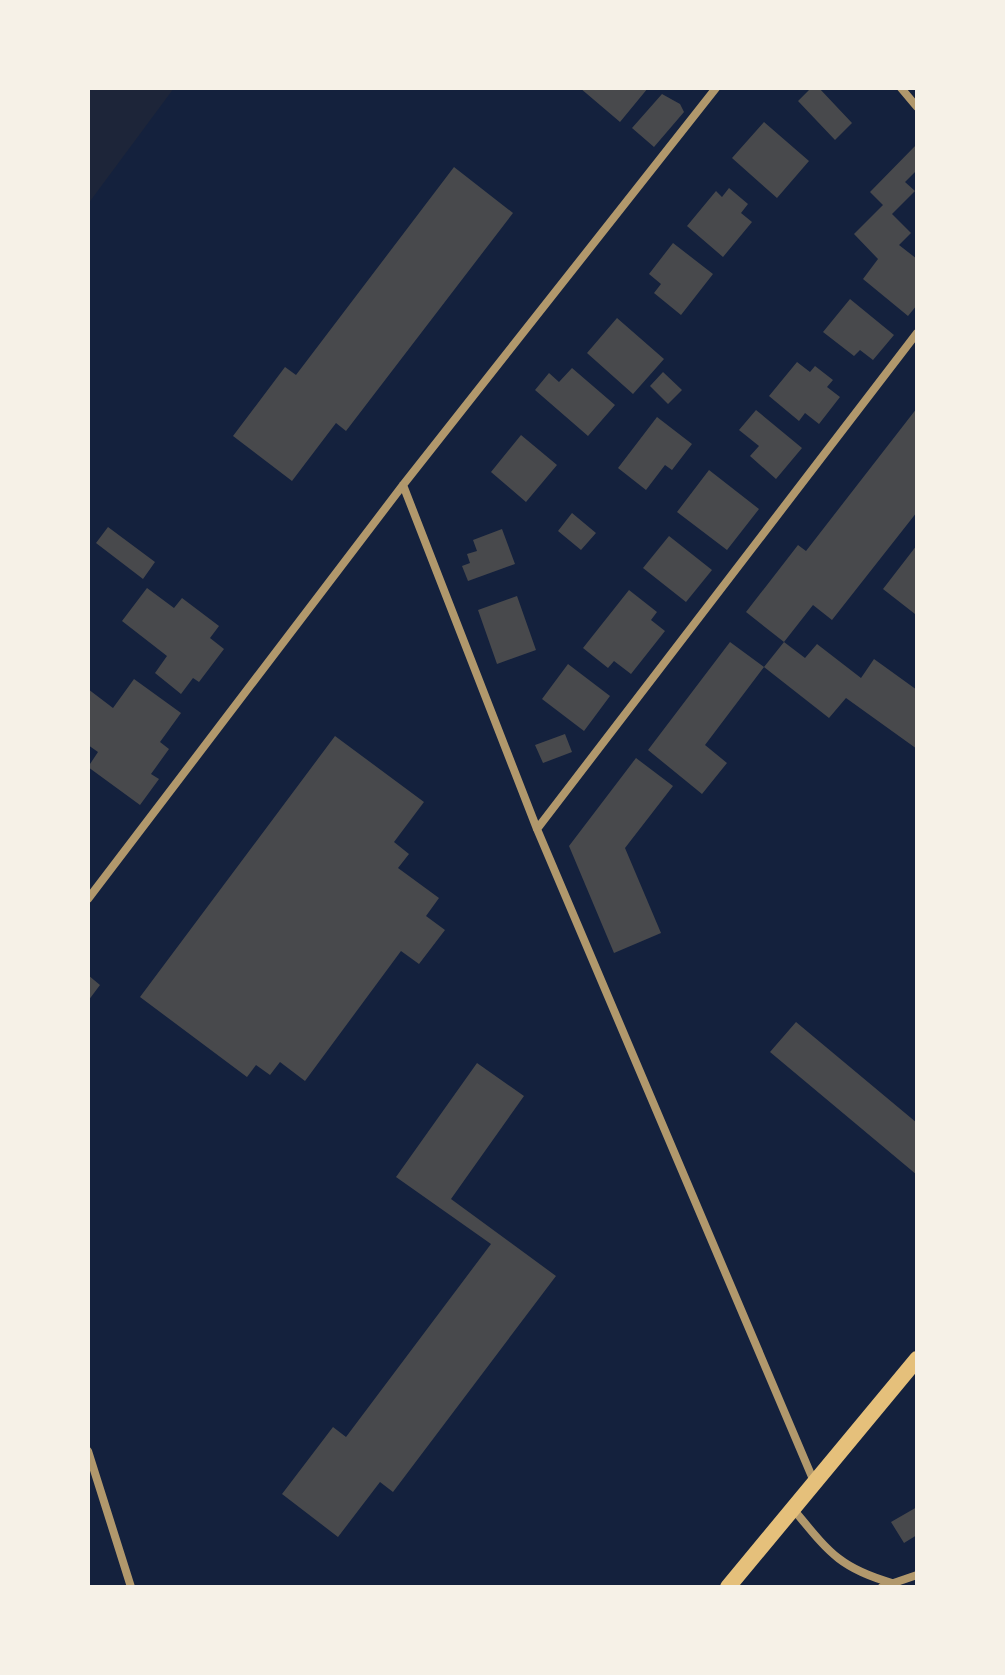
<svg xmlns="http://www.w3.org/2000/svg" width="1005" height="1675" viewBox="0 0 1005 1675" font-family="Helvetica,sans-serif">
<rect width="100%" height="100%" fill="#14213d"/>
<path fill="#1d2539" d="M88 88H174L88 204Z"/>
<path fill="#48494c" d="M580 88H648L620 122Z
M807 88H819L852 123 835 140 798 101 809 90Z
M662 94 680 104 684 112 654 147 632 128Z
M764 122 809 161 777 198 732 158Z
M917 144V170L905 182 915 191 892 214 911 233 899 245 917 259V305L908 316 863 279 878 259 854 234 883 205 870 192Z
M454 167 513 213 346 431 336 423 292 481 233 436 285 367 296 375Z
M729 188 748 204 741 213 752 222 723 257 687 226 716 191 722 197Z
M673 243 713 274 681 315 654 293 661 284 649 274Z
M850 299 894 335 873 360 860 350 854 356 823 332Z
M617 318 664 359 633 394 587 353Z
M797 362 810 372 815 366 833 380 827 387 840 397 819 424 805 413 799 421 769 396Z
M572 368 615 405 588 436 535 390 549 373 559 382Z
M663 372 682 390 668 404 650 386Z
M917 408V512L832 620 813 605 784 642 746 612 798 545 806 551Z
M756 410 802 448 776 479 750 456 759 446 739 430Z
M657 417 692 444 672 470 665 465 646 490 618 468Z
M521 435 557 465 526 502 491 472Z
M709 470 759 509 727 550 677 512Z
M572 513 596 533 581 550 558 531Z
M108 527 155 562 143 579 96 543Z
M502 529 515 564 468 581 462 566 470 563 467 554 477 551 473 540Z
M669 536 712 570 686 602 643 568Z
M917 545V611L915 614 883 589Z
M147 588 174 608 182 598 219 626 210 638 224 649 199 682 193 678 181 694 155 673 167 656 122 621Z
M629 590 657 612 651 620 665 631 631 674 614 661 608 668 583 648Z
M517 596 536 650 497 664 478 610Z
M730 642 764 667 705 745 727 763 702 794 648 750Z
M784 642 805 658 817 644 861 678 874 659 917 690V749L846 698 829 718 764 667Z
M568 664 610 696 584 731 542 699Z
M134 679 181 713 160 742 169 749 151 774 159 779 140 805 88 767 98 752 88 745V689L113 708Z
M565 734 572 752 543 763 535 745Z
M335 736 424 802 394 842 409 854 398 868 439 898 426 916 445 930 419 964 401 951 305 1081 280 1062 270 1075 256 1065 247 1077 140 997Z
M636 758 673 786 625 848 661 933 614 953 569 846Z
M88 975 100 985 88 1001Z
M796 1022 917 1123V1175L770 1052Z
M477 1063 524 1096 451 1199 556 1276 393 1492 380 1482 338 1537 282 1494 333 1427 346 1437 491 1244 396 1177Z
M917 1507V1535L904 1543 891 1522Z"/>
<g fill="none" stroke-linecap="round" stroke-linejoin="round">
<path stroke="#b1986c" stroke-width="8" d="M901 88 917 107
M403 485 537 829 815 1484
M537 829 917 333
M88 899 403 485 716 88
M88 1451 131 1587
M794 1510C828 1551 839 1568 892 1583
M882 1587 917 1575"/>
<path stroke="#e5c07b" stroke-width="16" d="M728 1587 917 1359"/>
</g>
<rect width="1005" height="1675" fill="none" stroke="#f6f1e7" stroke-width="180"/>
</svg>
